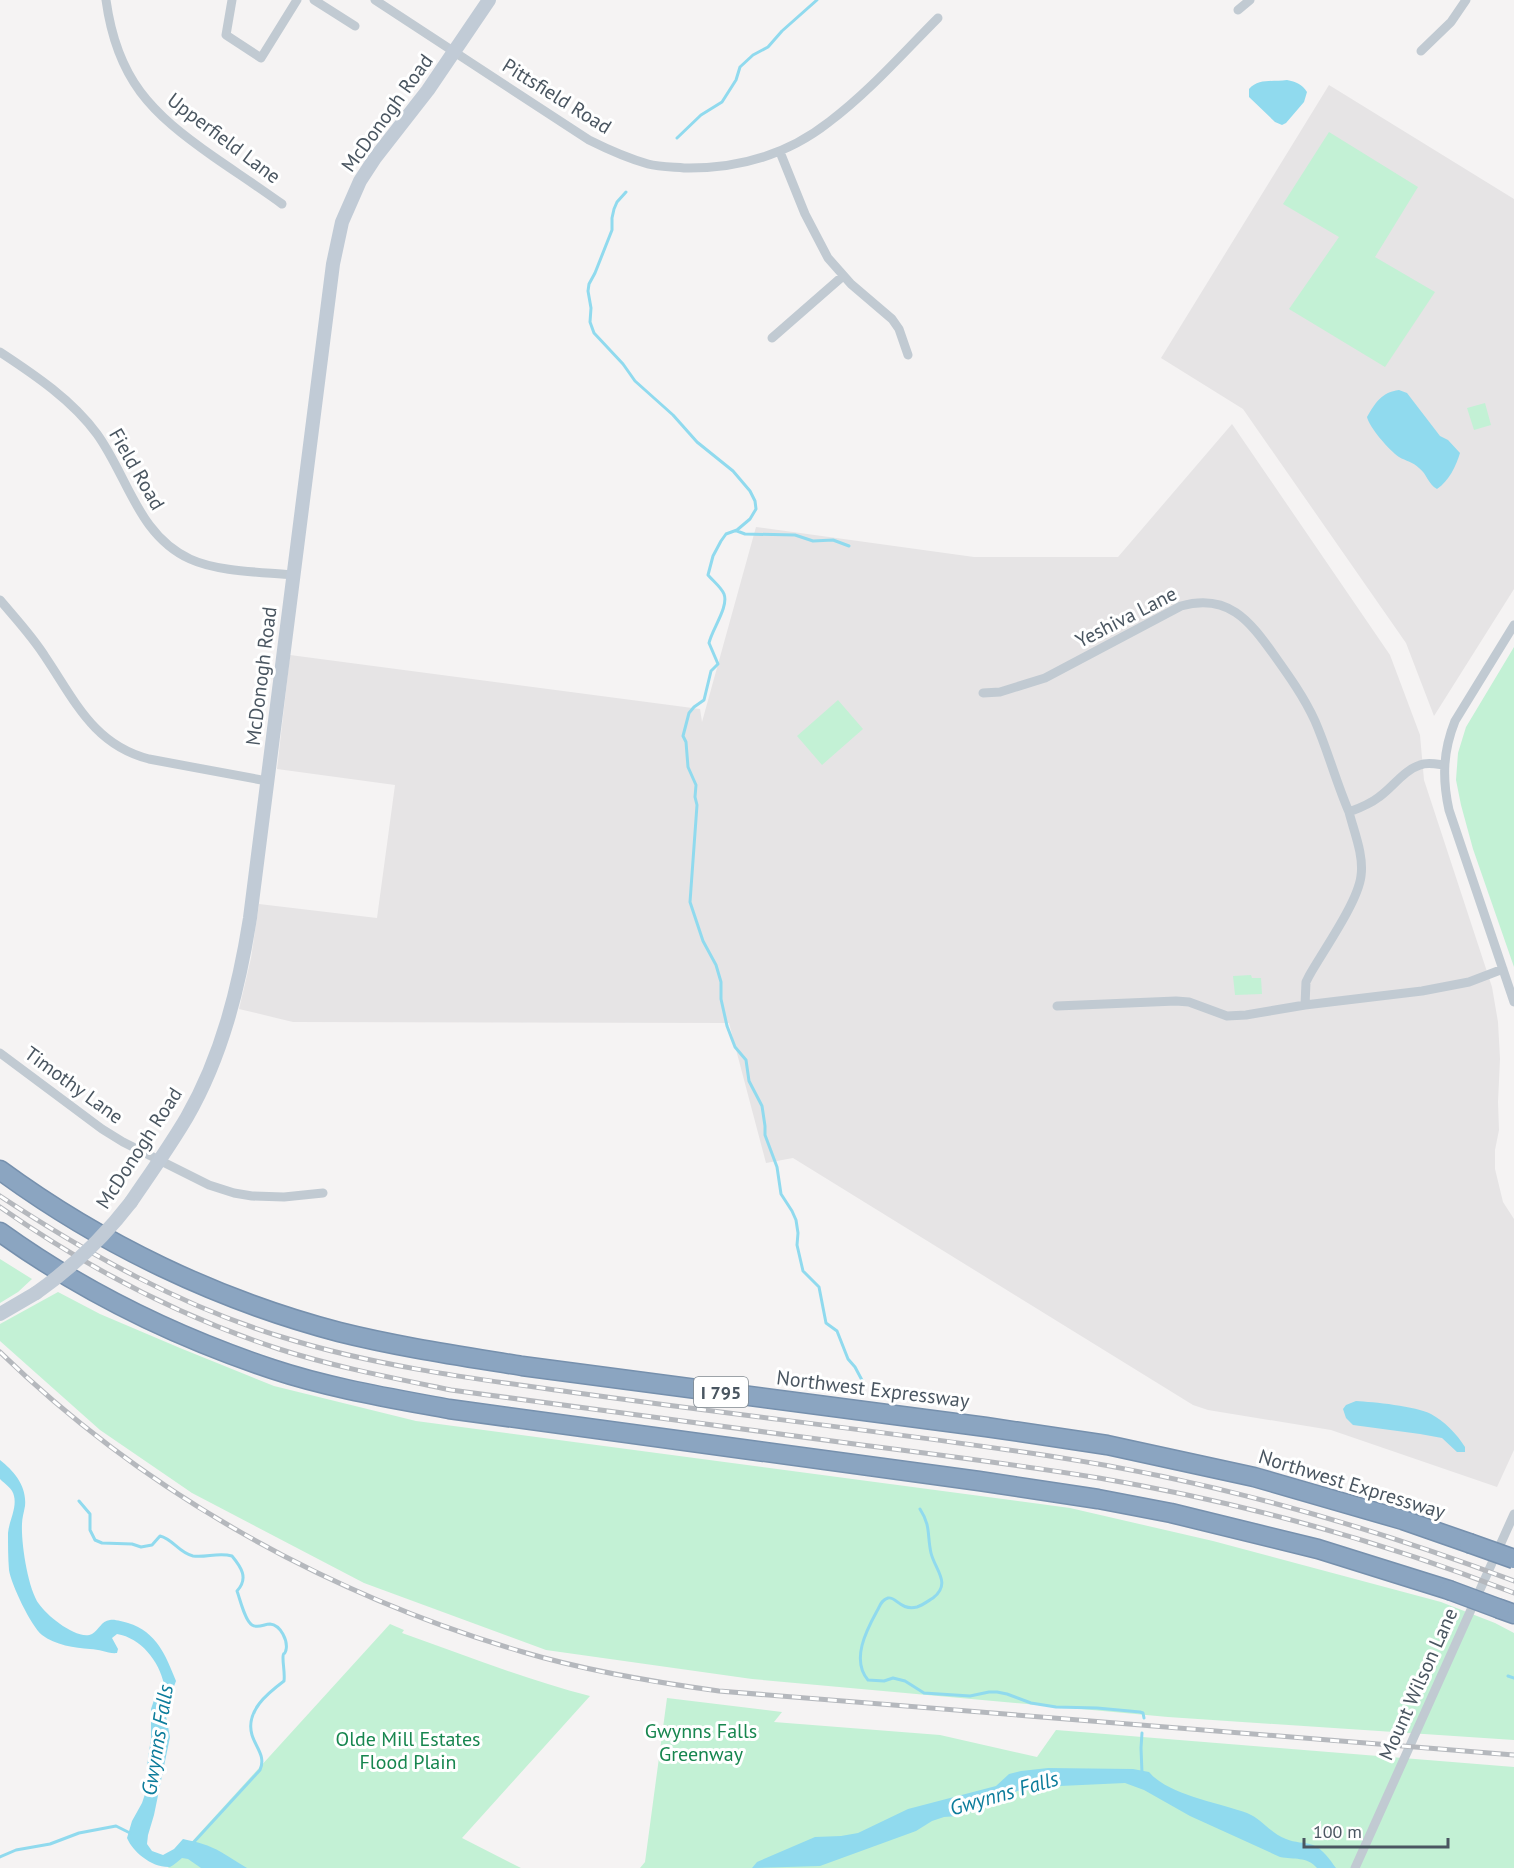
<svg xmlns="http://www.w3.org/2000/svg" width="1514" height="1868" viewBox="0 0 1514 1868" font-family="'PT Sans',sans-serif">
<rect width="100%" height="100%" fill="#f5f3f3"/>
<path fill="#e6e4e5" d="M1329 85 1514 199V589L1434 716 1406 643 1243 409 1161 358Z
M1232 424 1390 655 1420 735 1424 780 1492 987 1498 1022 1500 1059 1498 1102 1499 1130 1495 1150V1169L1503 1202 1514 1219V1450L1497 1487 1331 1430 1208 1410 1193 1405 793 1158 766 1163 729 1023 293 1022 239 1009 251 958 259 904 377 918 395 785 277 769 290 655 700 709 702 722 756 527 974 557H1118Z"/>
<path fill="#c3f1d5" d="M1329 132 1418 187 1375 257 1435 292 1385 367 1289 309 1339 237 1283 204Z
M1485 403 1491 425 1474 430 1467 408Z
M1514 647V967L1473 849 1461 805 1456 780 1458 753 1466 727Z
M838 700 863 729 822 765 797 736Z
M1251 975 1252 978H1261L1262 994 1235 995 1233 976Z
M0 1259 32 1279 18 1292 0 1303Z
M58 1292 100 1314 180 1348 274 1386 416 1421 1070 1508 1213 1541 1441 1602 1495 1623 1514 1633V1740L1168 1717 752 1679 546 1650 364 1583 192 1493 100 1430 0 1341V1324Z
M390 1624 404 1630 402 1633C465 1655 526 1680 590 1696L462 1838 521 1868H168Z
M667 1698 782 1712 774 1722 940 1735 1037 1757 1056 1730 1514 1767V1868H640L645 1862Z"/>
<path fill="#90daee" d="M1287 80C1296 82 1302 84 1307 92L1304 102 1286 123 1282 125 1275 122 1249 97V89C1259 78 1273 82 1287 80Z
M1399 390 1407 393 1440 436 1448 440 1460 453C1456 466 1449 481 1437 489 1428 484 1427 474 1419 468 1413 462 1406 461 1399 457 1389 450 1369 427 1367 417 1375 403 1382 392 1399 390Z
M1356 1401C1373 1402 1416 1406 1431 1414 1444 1421 1457 1434 1465 1447V1452H1457L1442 1438 1420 1434 1353 1425 1346 1418 1343 1409 1346 1405Z
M0 1460C14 1471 27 1486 25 1506 24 1512 22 1518 22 1524 21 1543 28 1589 39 1604 47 1616 78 1641 92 1634 99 1630 101 1621 110 1620 115 1619 123 1622 128 1623 157 1632 166 1656 176 1681L166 1707V1716L170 1737 154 1815 148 1835 147 1844 152 1851 163 1855 174 1849 183 1839C197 1842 209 1845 221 1852 230 1857 238 1863 247 1868H201L188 1859 182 1858C178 1861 174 1865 170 1867 152 1868 133 1852 127 1838L132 1821 142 1803 148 1785 147 1766 151 1738V1709L154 1700 164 1684C159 1661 141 1638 117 1634L112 1638 118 1649 117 1653C108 1654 100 1649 90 1649 75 1648 55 1645 42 1635 31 1626 11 1584 9 1570 8 1558 8 1545 8 1533 9 1521 17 1508 14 1496 13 1489 5 1484 0 1479Z
M1048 1768 1133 1769 1149 1772C1168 1795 1220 1803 1247 1813 1262 1819 1270 1833 1286 1839 1295 1843 1304 1842 1313 1845 1323 1849 1330 1860 1336 1868H1317C1307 1856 1294 1860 1280 1857L1190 1816 1144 1790 1125 1783 1060 1786 1017 1791 997 1804 958 1816 944 1817 932 1821 916 1831 820 1866 752 1868 757 1862 815 1837 841 1836 858 1833 908 1809 996 1786 1009 1774 1021 1771Z"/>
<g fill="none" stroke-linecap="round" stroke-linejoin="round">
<path stroke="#90daee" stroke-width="3" d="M677 138 701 115 722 102 736 80 740 67 753 55 768 47 782 31 817 0
M626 192 617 202 614 209 612 218V230L595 273 589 284 588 291 591 308 590 322 594 333 623 364 635 381 673 415 697 442 733 471 750 491 755 501 756 509 750 519 737 530 726 534 721 541 713 556 708 575C713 581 721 587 724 594 729 607 712 629 709 643L718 664 711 671 704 700 694 707 689 713 683 736 686 742 688 767 696 785 695 797 697 805 690 902 703 941 716 965 721 982V999L727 1026 735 1047 746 1060 749 1081 762 1106 765 1126V1135L777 1167 781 1194 792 1211 796 1220 798 1233 797 1245 803 1271 819 1287 826 1323 837 1331 848 1359 855 1367 864 1384
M737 531 745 534 795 535 813 541 833 540 849 546
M79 1501 90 1514V1530L95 1540 102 1543 132 1544 141 1547 152 1545 160 1536C173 1539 179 1553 193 1556 206 1558 218 1552 232 1556 241 1567 249 1578 237 1591 240 1599 245 1621 252 1625 258 1629 264 1624 270 1624 281 1625 288 1641 286 1650 284 1657 283 1650 283 1658 283 1666 285 1673 284 1681 268 1693 245 1711 252 1735 256 1748 266 1756 260 1770L193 1843
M920 1509C931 1526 927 1535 931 1553 935 1570 952 1583 933 1598 928 1601 923 1605 917 1607 900 1611 896 1596 888 1598 881 1600 880 1606 877 1611 866 1631 851 1660 868 1680L884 1681 893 1678 905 1681 924 1693 970 1696 989 1692H997L1007 1694 1031 1703 1056 1707 1097 1708 1140 1712 1143 1713 1144 1718
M1508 1676 1514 1678
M1142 1773 1141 1748 1142 1733
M0 1857 16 1850 50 1844 79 1833 116 1826 130 1833"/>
<g stroke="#7690ad" stroke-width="21">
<path id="highway" d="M0 1170C101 1244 217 1300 339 1332 399 1347 461 1356 522 1366L986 1427 1107 1445 1254 1477 1403 1520 1469 1543
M0 1232C82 1291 176 1337 272 1369 329 1388 390 1398 449 1409L979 1481 1098 1499 1171 1513 1318 1549 1449 1590
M1500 1609 1514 1614"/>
</g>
<path stroke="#c1cad2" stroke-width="9" d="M106 0C117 80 151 113 214 157 237 173 260 188 282 204
M232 0 226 35 261 58 297 0
M314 0 355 26
M375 0 589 140C607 149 627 158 648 164 659 167 673 167 684 168 737 169 787 155 829 122 869 92 903 53 938 18
M1238 10 1250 0
M1421 51 1451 22 1466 0
M780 152 805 214 828 258 851 284 892 319 899 329 908 355
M772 338 843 276
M0 352C35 375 72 400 97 434 128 477 138 535 190 559 218 572 263 572 293 575
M0 600C16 619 33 637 46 658 75 701 94 745 149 759L267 781
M1514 625 1455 721C1443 751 1442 778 1449 810L1514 1002
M983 693 1000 692 1045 678 1181 606C1228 593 1249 620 1274 655 1289 676 1304 697 1315 721 1328 751 1336 782 1349 812
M1305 1005 1306 982 1309 976C1323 951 1358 902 1361 876 1364 855 1354 832 1349 812 1360 808 1370 804 1379 797 1393 787 1404 770 1420 765 1427 762 1436 764 1444 765
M1057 1006 1176 1001 1189 1002 1227 1016 1246 1015 1305 1005 1422 991 1469 982 1503 969
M0 1053 102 1129 123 1142 209 1185 234 1193 252 1196 284 1197 323 1193
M1355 1868 1514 1514"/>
<path stroke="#c1cbd6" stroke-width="14" d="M131 1202C150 1174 170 1146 187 1117 222 1056 239 987 250 918L333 264 342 222 360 181 375 158 428 90 489 0
M0 1314 36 1293"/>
<use href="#highway" stroke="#8ba5c1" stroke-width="18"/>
<g stroke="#b5b8bd" stroke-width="5">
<path id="rail" d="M0 1196C88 1254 181 1306 282 1337 381 1368 484 1380 585 1394 742 1416 900 1433 1056 1457 1213 1481 1366 1525 1514 1581
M0 1207C86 1267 178 1316 279 1349 335 1367 393 1378 451 1390 588 1409 725 1426 862 1445 941 1455 1020 1465 1099 1478 1240 1502 1381 1541 1514 1593
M0 1352C146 1494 329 1595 523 1652 587 1671 653 1682 719 1691L1514 1755"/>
</g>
<use href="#rail" stroke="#fff" stroke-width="3" stroke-dasharray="9" stroke-linecap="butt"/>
<g stroke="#7690ad" stroke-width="21" stroke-linecap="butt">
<path id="highway-bridge" d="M1469 1543 1514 1559
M1449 1590 1500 1609"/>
</g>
<path stroke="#c1cbd6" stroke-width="14" d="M36 1293C73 1267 104 1237 131 1202"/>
<use href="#highway-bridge" stroke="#8ba5c1" stroke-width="18"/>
</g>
<g text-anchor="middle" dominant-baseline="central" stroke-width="6" stroke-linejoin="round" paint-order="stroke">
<rect fill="#fff" stroke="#808990" stroke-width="1.5" x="694" y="1377" width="54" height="30" rx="4.5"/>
<g font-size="18" font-weight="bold" fill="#4a5661">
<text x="721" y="1392">I 795</text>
</g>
<g font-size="20" fill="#4a5661" stroke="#fff">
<text transform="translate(557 96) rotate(32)">Pittsfield Road</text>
<text transform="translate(387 113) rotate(-54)">McDonogh Road</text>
<text transform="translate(224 138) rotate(37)">Upperfield Lane</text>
<text transform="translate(137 469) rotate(60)">Field Road</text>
<text transform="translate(1126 617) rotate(-27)">Yeshiva Lane</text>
<text transform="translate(261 676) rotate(-83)">McDonogh Road</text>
<text transform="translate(74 1085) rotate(36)">Timothy Lane</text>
<text transform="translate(139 1148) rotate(-57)">McDonogh Road</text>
<text transform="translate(873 1389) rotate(7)">Northwest Expressway</text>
<text transform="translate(1352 1484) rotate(17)">Northwest Expressway</text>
<text transform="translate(1418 1684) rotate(-66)">Mount Wilson Lane</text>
</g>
<g font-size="20" fill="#17864f" stroke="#fff">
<text x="701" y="1731">Gwynns Falls<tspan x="701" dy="23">Greenway</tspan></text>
<text x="408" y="1739">Olde Mill Estates<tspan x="408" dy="23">Flood Plain</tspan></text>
</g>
<g font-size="21" font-style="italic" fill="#0c7c9b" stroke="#fff">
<text transform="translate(157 1740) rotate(-81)">Gwynns Falls</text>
<text transform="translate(1004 1793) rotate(-16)">Gwynns Falls</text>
</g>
</g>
<path d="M1304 1838v9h144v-9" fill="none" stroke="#4a5661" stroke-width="3"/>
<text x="1313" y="1838" font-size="18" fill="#4a5661" stroke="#ffffff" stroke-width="4.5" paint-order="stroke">100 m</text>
</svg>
